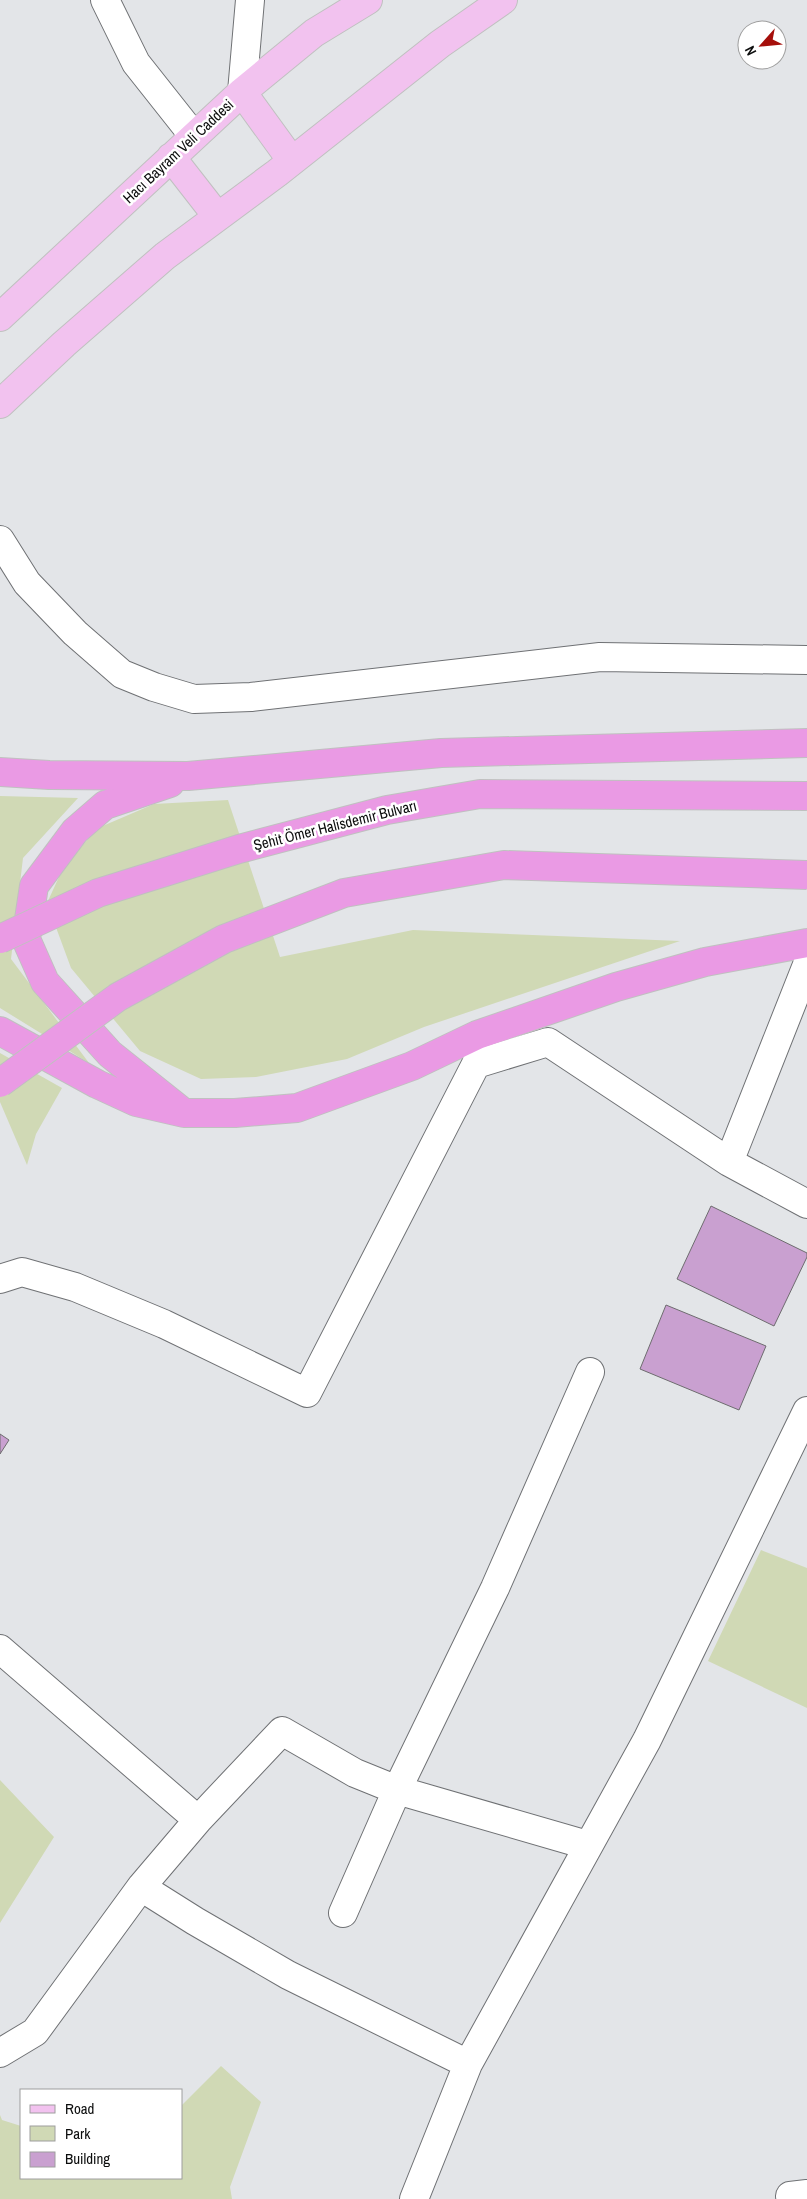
<svg xmlns="http://www.w3.org/2000/svg" width="807" height="2199" viewBox="0 0 807 2199" font-family="'Archivo Narrow',sans-serif">
<rect width="100%" height="100%" fill="#e3e5e8"/>
<path fill="#d0d9b5" d="M0 796 78 798 23 858 11 959 89 1063 0 1008Z
M228 800 280 957 413 930 680 941 424 1027 347 1059 256 1077 201 1079 140 1051 71 968 47 903 64 866 98 828 154 804Z
M0 1053 62 1088 36 1134 27 1165 0 1102Z
M761 1550 807 1568V1708L708 1661Z
M0 1780 54 1837 0 1923Z
M221 2066 261 2102 230 2187 232 2199H0V2115L2 2120 21 2126V2178H181V2106Z"/>
<path fill="#c9a0d0" stroke="#6e6c6f" d="M711 1206 807 1253V1257L774 1326 677 1279Z
M666 1305 766 1346 739 1410 640 1369Z
M0 1434 9 1440 0 1454Z"/>
<g fill="none" stroke-linecap="round" stroke-linejoin="round">
<g stroke="#6f7174" stroke-width="30">
<path id="minor" d="M105 0 136 63 193 135
M242 92 250 0
M0 540 27 583 75 633 122 674 154 687 194 699 251 697 600 657 807 660
M729 1162 807 1204
M0 1279 22 1272 75 1287 164 1324 307 1393 476 1064 548 1042 729 1162 807 965
M0 1649 198 1820 282 1731 355 1773 397 1790 587 1845
M141 1887 195 1921 288 1975 468 2064
M343 1913 397 1790 495 1588 590 1372
M0 2053 35 2032 141 1887 198 1820
M790 2196 807 2194
M414 2199 468 2064 647 1740 807 1411"/>
</g>
<g stroke="#c0c0c0" stroke-width="30">
<path id="major" d="M242 92 292 161
M171 157 217 216
M0 317 242 92 314 33 368 0
M0 404 64 344 165 256 277 173 440 44 503 0"/>
</g>
<g stroke="#c0c0c0" stroke-width="30">
<path id="highway" d="M0 772 49 775 188 776 441 753 807 743
M170 783 105 805 75 831 34 886 26 939 45 982 110 1054 179 1109
M0 1031 97 1084 136 1102 184 1113H235L297 1108 412 1066 477 1035 616 987 705 962 807 943"/>
</g>
<use href="#minor" stroke="#fff" stroke-width="28"/>
<use href="#major" stroke="#f2c2ef" stroke-width="28"/>
<use href="#highway" stroke="#ea9ae4" stroke-width="28"/>
<g stroke="#c0c0c0" stroke-width="30" stroke-linecap="butt">
<path id="highway-bridge" d="M0 939 98 893 239 849 387 810 480 794 807 796
M0 1083 118 997 224 939 344 893 504 865 807 875"/>
</g>
<use href="#highway-bridge" stroke="#ea9ae4" stroke-width="28"/>
</g>
<g text-anchor="middle" dominant-baseline="central" stroke-width="5" stroke-linejoin="round" paint-order="stroke">
<g font-size="15" fill="#0c0d0d" stroke="#fff">
<text transform="translate(178 151) rotate(-43)">Hacı Bayram Veli Caddesi</text>
<text transform="translate(335 825) rotate(-14)">Şehit Ömer Halisdemir Bulvarı</text>
</g>
</g>
<rect x="20" y="2089" width="162" height="90" fill="#ffffff" stroke="#9e9e9e"/>
<rect x="30" y="2105" width="25" height="8" fill="#f2c2ef" stroke="#9e9e9e"/>
<text x="65" y="2114" font-size="15" fill="#0c0d0d">Road</text>
<rect x="30" y="2126" width="25" height="15" fill="#d0d9b5" stroke="#9e9e9e"/>
<text x="65" y="2139" font-size="15" fill="#0c0d0d">Park</text>
<rect x="30" y="2152" width="25" height="15" fill="#c9a0d0" stroke="#9e9e9e"/>
<text x="65" y="2164" font-size="15" fill="#0c0d0d">Building</text>
<g transform="translate(762 45) rotate(243)"><circle r="24" fill="#ffffff" stroke="#9e9e9e"/>
<path d="M0-4L9 19L0 12L-9 19Z" fill="#a50f0b"/>
<text y="-8" font-size="14" font-weight="bold" text-anchor="middle" fill="#0c0d0d">N</text>
</g>
</svg>
